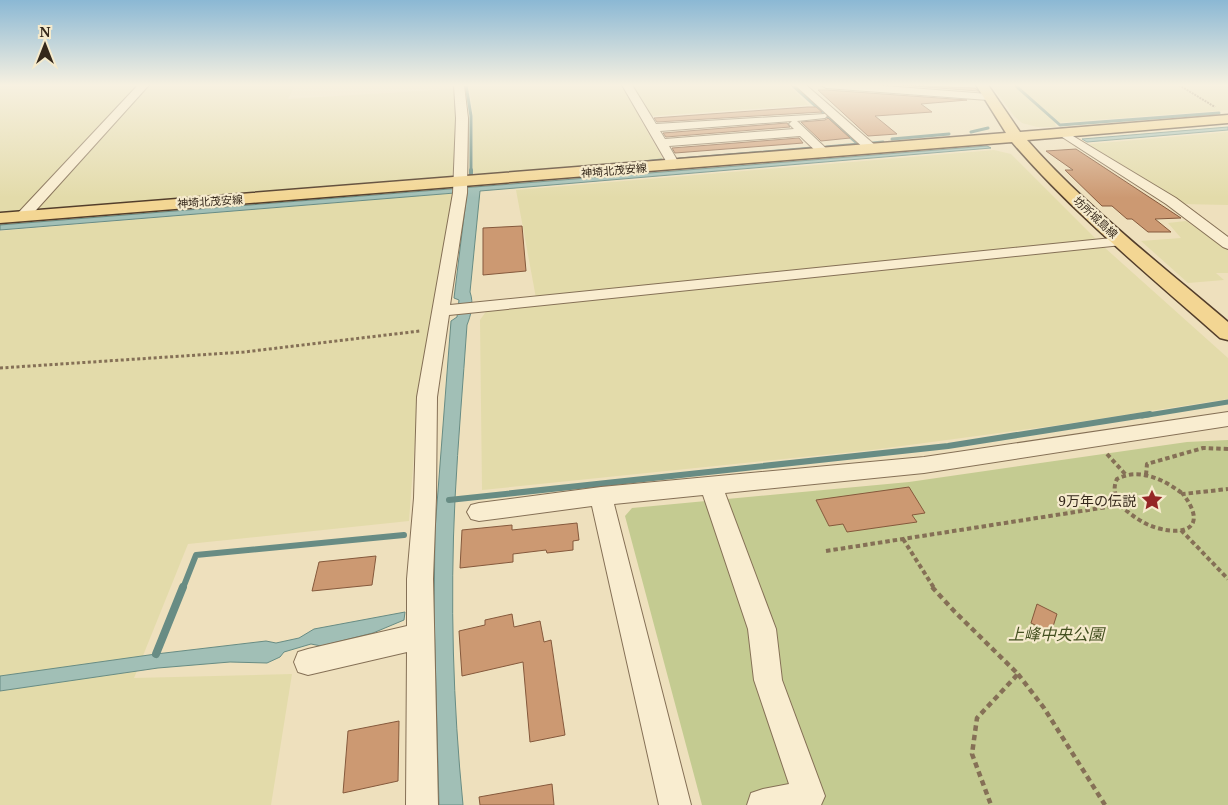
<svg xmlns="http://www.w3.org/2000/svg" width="1228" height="805" viewBox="0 0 1228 805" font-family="'Noto Serif','Noto Sans JP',serif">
<rect width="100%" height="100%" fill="#eee0bd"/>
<path fill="#e3dbaa" d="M0 85H295L288 99 453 89 458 121 452 178 0 212Z
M469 85H788L809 105 639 117 663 159 483 174 473 173V116Z
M991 85H1228V110L1055 123 1056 127H1037L1022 123 1014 116Z
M1228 132V205L1181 204 1101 154 1089 144Z
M994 150 1011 154 1097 240 536 298 516 190Z
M453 193 419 386 409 521 188 544 134 678 292 674 271 805H0V231Z
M1186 221 1228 250V273H1216L1224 280 1188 283 1141 241 1181 238 1168 223Z
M1104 247 1228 358V399L1059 425 872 450 482 490 480 320 487 310Z"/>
<path fill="#c4cb91" d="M1228 440V805H702L625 516 632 508 909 482 1187 442Z"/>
<path fill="#a1bfb6" stroke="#688c84" d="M1228 127V130L1087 142 1082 139Z
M987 146 991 148 480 191 470 292C474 303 471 315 467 325 463 383 458 441 455 499 450 600 453 704 463 805H439L434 613 435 530 451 321 457 317 459 300 454 298 467 192 0 230V225Z
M405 612 404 620 373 633 321 646 311 644 284 652 280 657 267 663 230 662 158 668 0 691V676L156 654 266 641 276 643 299 638 314 629Z"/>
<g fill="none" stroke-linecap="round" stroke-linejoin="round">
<path stroke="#688c84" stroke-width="3" d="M466 85 471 116V171
M792 85 860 146
M1015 85 1060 125 1219 113
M971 132 988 128
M892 139 949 134
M872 143 883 142
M826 147 859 144
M679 159 812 148
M644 162 661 160"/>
<path stroke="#688c84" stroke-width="4" d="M471 170V175"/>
<path stroke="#688c84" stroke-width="5" d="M1142 416 1228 402"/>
<path stroke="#688c84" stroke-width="6" d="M449 500 948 446 1150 414
M183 588 196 555 404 535"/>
<path stroke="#688c84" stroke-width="8" d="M156 654 183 587"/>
</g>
<path fill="#cc9972" stroke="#85593c" d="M900 85 975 88 978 91Z
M818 90H827L967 100 921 104 932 112 875 116 897 134 868 136Z
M808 107H816L822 112 657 122 654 118Z
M828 118 850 138 821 141 801 122 825 120Z
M787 123 790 127 666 137 663 133Z
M799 138 803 143 675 153 672 148Z
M1076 149 1181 218 1155 219 1171 232H1148L1132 219H1127L1112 206H1102L1065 170H1073L1046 151Z
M522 226 526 271 483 275V228Z
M909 487 925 513 912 515 917 522 847 532 843 524 829 526 816 500Z
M577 523 579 540 573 541V550L547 553 546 550 513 554V562L460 568 462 530 512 525V530Z
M376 556 372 585 312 591 319 562Z
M1037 604 1057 614 1051 633 1031 623Z
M512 614 514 627 540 621 544 642 551 640 565 735 530 742 523 662 462 676 459 631 485 625V620Z
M399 721 398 781 343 793 348 731Z
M552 784 554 805H480L479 797Z"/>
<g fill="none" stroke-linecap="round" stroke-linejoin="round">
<g stroke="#857056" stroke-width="2">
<path id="minor" d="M138 85H149L28 219H18L16 216 18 213Z
M454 85H464L468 118 467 193 450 305 1122 237 1127 238 1129 241 1127 244 1122 245 449 315 437 397 436 498 433 579 438 805H406L407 652 308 675 298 672 294 662 298 652 308 649 407 626V579L414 498 417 397 453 193 456 118Z
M622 85H632L656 124 825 114 827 116 825 118 797 121 831 153 825 157 821 156 800 136 669 146 680 165 674 169 670 168ZM792 121 789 124 794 129 665 139 660 131Z
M795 85H806L876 146 878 149 876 152H868Z
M821 85H872L988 94 993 97 988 100 826 88Z
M1063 130 1176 198 1228 237V249L1223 247 1166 204 1059 135 1057 133 1059 131Z
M1228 412V426L924 473 725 493 776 629 782 680 825 796 821 805H747L751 793 763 789 789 784 754 680 748 629 703 495 614 504 691 805H659L592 506 479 521 471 519 467 512 471 505 479 503 601 487 924 457Z"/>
</g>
<g stroke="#533e2b" stroke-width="3">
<path id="major" d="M976 85H988L1020 132 1228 115V123L1027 140C1085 206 1161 265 1228 322V340L1220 338C1149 275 1074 214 1012 142L0 223V213L1006 133Z"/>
</g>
<path stroke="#857056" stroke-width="2" stroke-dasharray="2 1" stroke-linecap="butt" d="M1179 85 1215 107"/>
<path stroke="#857056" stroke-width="3" stroke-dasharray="3 2.5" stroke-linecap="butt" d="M0 368 244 352 420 331"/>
<path stroke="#857056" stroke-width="4" stroke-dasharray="4.5 3" stroke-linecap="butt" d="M1107 454 1126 475
M1146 475 1147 464 1203 448 1228 449
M1120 505C1131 515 1143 524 1157 528 1190 537 1206 524 1183 494L1228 489
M1181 530 1228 579
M903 539 934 588
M826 551 1120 505C1116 496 1112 489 1117 479 1139 467 1165 480 1183 494"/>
<path stroke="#857056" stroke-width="4.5" stroke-dasharray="5.5 4" stroke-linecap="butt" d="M932 587 955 612 1018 674 977 718 972 754 991 805
M1018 674 1044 708 1105 805"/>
<use href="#minor" fill="#f9edd0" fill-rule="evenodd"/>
<use href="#major" fill="#f3d693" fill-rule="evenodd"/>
</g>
<linearGradient id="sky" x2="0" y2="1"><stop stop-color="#8bb8d4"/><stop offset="0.43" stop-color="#f7f1e1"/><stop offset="1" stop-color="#f7f1e1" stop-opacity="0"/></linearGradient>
<rect width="1228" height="198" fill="url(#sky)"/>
<defs>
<g id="sight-bare" transform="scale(1.725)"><path d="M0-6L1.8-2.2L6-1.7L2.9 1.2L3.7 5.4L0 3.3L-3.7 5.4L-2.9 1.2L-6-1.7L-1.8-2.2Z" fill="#952626" stroke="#f5eacc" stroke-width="2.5" paint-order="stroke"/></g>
</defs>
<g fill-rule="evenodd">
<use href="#sight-bare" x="1152" y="500"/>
</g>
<g text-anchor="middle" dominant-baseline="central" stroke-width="4.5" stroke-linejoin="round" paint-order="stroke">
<g font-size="11" fill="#35281b" stroke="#f5eacc">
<text transform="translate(614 170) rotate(-5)">神埼北茂安線</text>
<text transform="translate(210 201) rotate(-4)">神埼北茂安線</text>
<text transform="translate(1096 217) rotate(43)">坊所城島線</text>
</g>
<g font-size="14" fill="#35281b" stroke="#f5eacc" text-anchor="end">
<text x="1136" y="500">9万年の伝説</text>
</g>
<g font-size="16" font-style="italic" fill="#455122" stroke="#f5eacc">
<text x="1056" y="634">上峰中央公園</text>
</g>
</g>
<g transform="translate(45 45)" stroke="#f5eacc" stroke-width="4" paint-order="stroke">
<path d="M0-4L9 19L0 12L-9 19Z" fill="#35281b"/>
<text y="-8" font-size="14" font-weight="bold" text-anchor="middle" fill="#35281b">N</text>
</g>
</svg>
